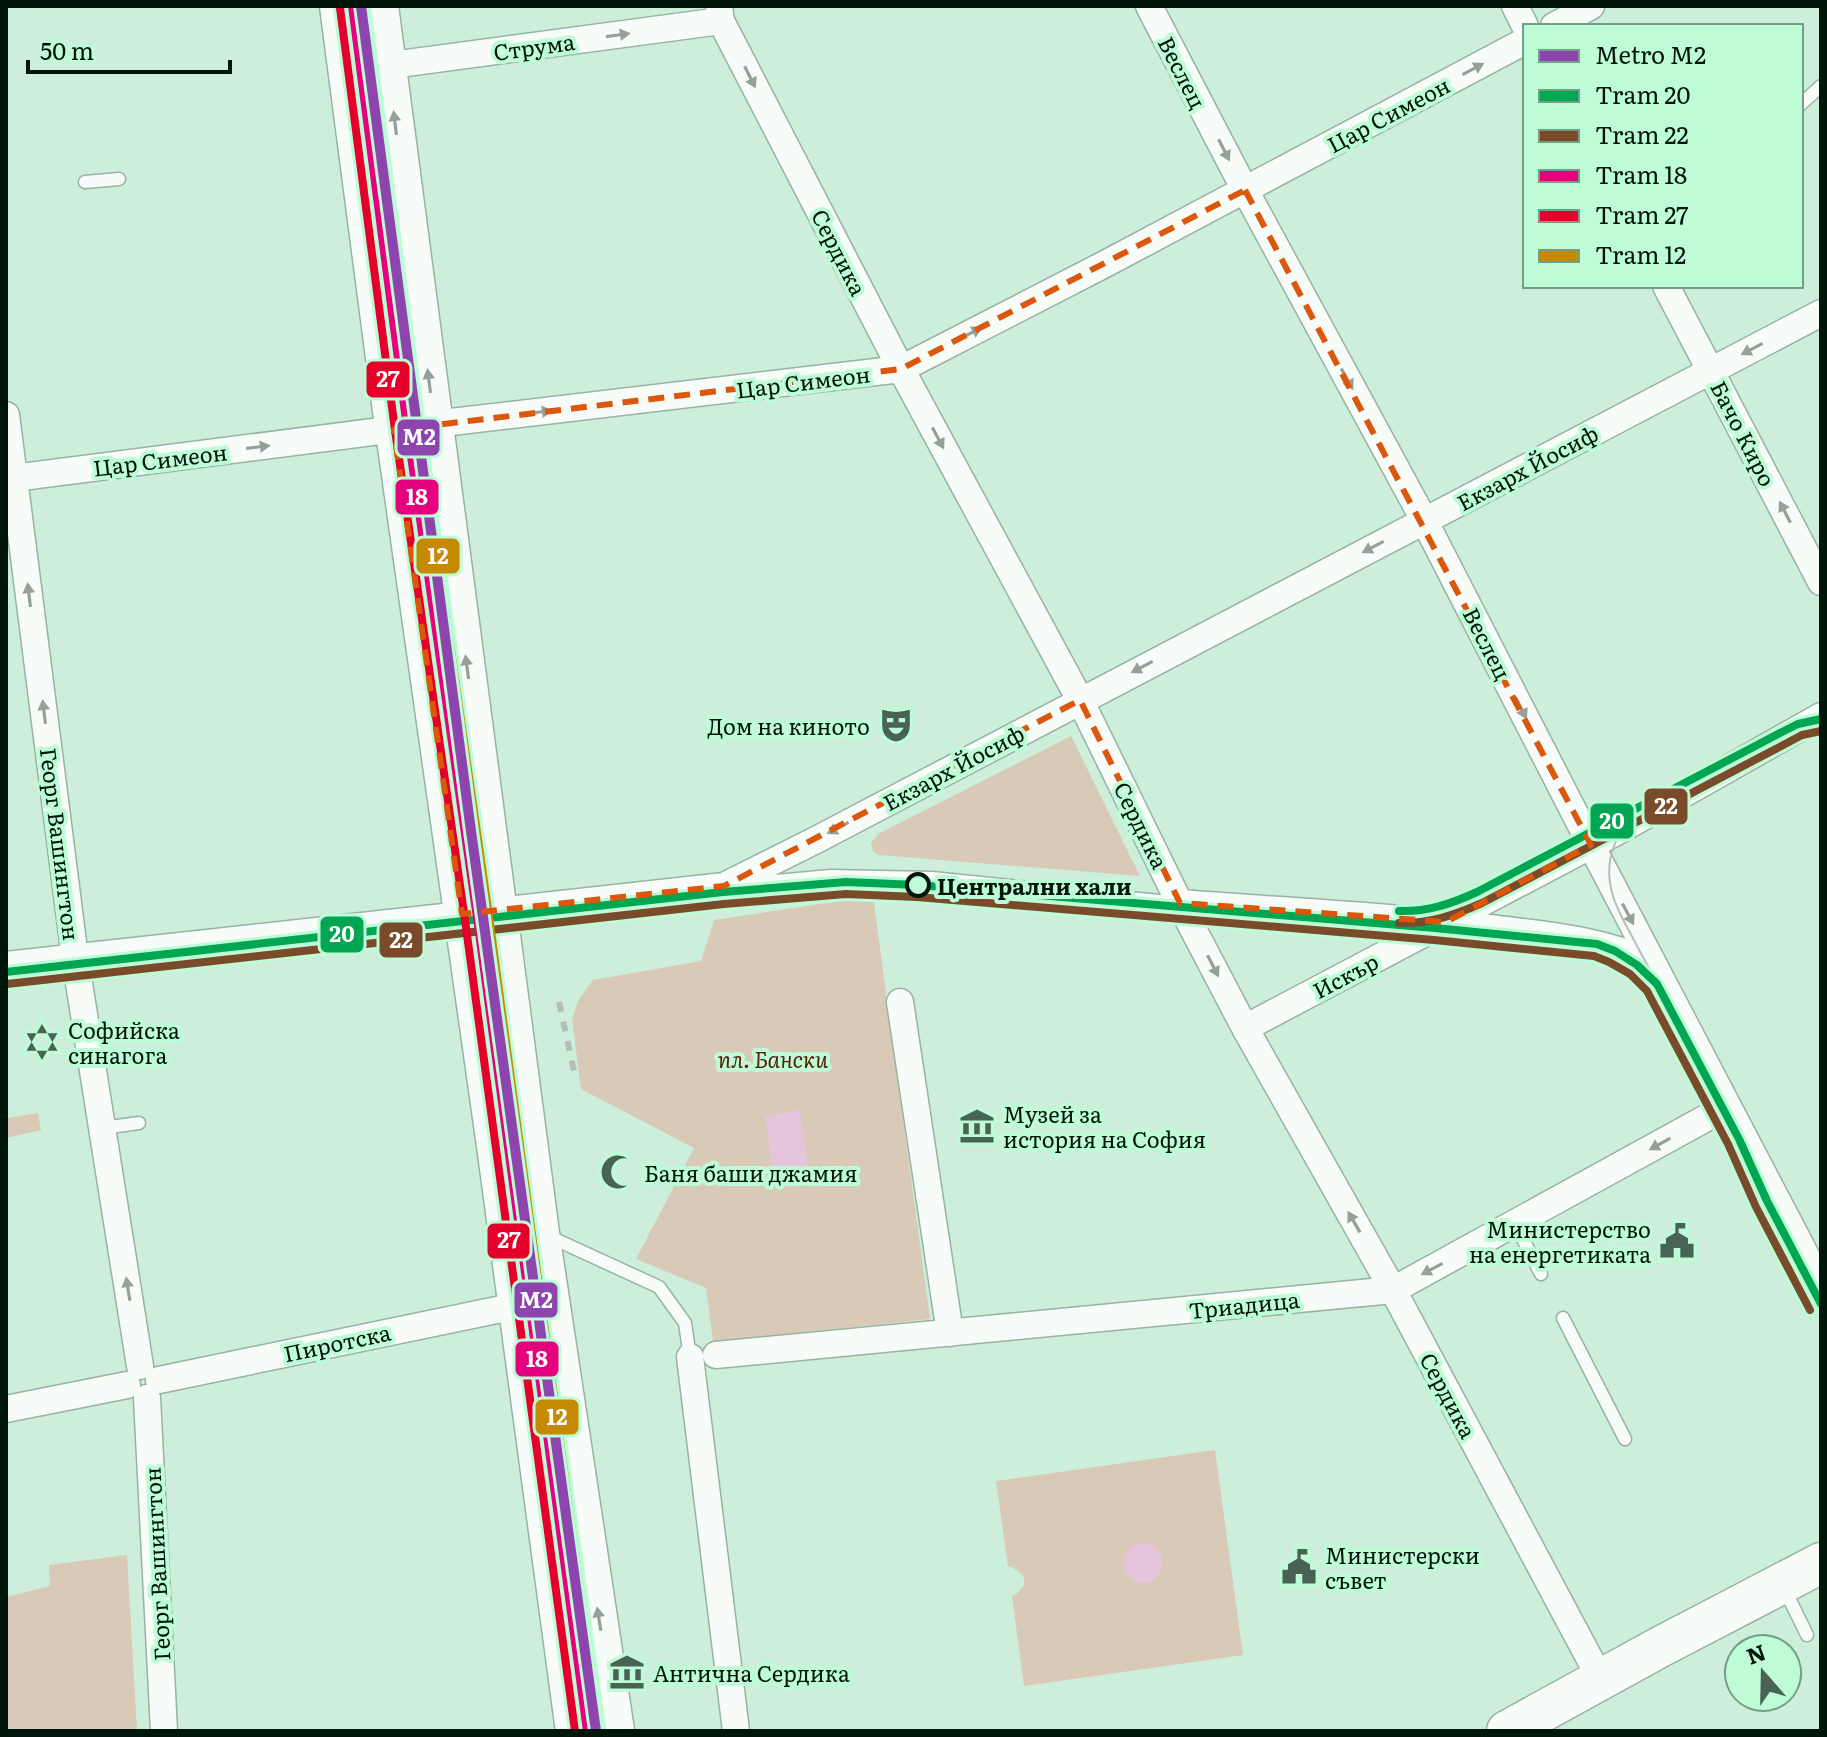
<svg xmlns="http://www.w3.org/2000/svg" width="1827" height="1737" viewBox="0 0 1827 1737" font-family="Literata,serif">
<rect width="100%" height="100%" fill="#cceeda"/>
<path fill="#d9cab7" d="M1071 736 1140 876 879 855 873 851 871 843 878 834Z
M873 896 930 1319 713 1342 706 1288 636 1259 694 1148 581 1089 572 1019 579 999 593 980 701 961 714 920Z
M38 1113 41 1130 6 1138V1118Z
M1215 1450 1243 1655 1024 1686 1012 1596C1031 1586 1027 1572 1008 1566L996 1481Z
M127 1555 137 1731H6V1597L50 1586 49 1565Z"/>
<path fill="#e4c5db" d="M800 1110 810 1179 775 1184 765 1116Z
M1123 1563a20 20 0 1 1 40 0a20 20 0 1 1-40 0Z"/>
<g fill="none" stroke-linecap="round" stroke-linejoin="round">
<g stroke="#98b2a3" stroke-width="15">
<path id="lane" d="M1801 104 1821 86
M85 182 119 179
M744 884 830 876 932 878 1179 903
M103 1128 139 1123
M1515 1224 1541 1274
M548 1236 659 1287 685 1323 690 1357
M1563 1318 1625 1439
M1785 1590 1807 1635"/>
</g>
<g stroke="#98b2a3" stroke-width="29">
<path id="street" d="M719 6 721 21 901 369 1080 700 1182 908 1245 1028 1393 1290 1601 1680
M1149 6 1245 190 1424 520 1591 845 1821 1284
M1515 6 1525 26
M1554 26 1591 6
M347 71 721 21
M1666 286 1821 582
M6 415 75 958 140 1366
M6 479 451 422 901 369 1105 264 1525 41
M1180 903C1286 911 1393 916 1498 929 1554 936 1602 940 1653 963
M6 965 724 886 816 840 1821 313
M900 1002 950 1333
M1245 1028 1622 829 1821 716
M716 1355 1393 1290 1728 1106
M690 1357 736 1731
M159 1380 516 1306
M147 1398 164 1731
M6 1409 127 1385"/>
</g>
<g stroke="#98b2a3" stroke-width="39">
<path id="secondary" d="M338 6 391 411 496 1153 574 1731
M380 6 541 1233 616 1731"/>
</g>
<g stroke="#98b2a3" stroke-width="43">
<path id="primary" d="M1507 1731 1660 1647 1821 1563"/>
</g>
<use href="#lane" stroke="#f7fcf9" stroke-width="12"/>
<use href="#street" stroke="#f7fcf9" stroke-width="26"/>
<use href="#secondary" stroke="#f7fcf9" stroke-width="36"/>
<use href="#primary" stroke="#f7fcf9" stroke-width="40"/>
<path stroke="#b5beb9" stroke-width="2" d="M1657 797C1622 819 1600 854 1613 896 1618 913 1629 930 1637 946 1647 964 1656 982 1666 1000"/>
<path stroke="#b5beb9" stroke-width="6" stroke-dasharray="10 10" stroke-linecap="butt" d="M559 1002 574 1071"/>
<g stroke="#befcd7" stroke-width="14">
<path id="tram-1" d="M1399 911C1427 912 1451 904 1477 892L1782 732 1798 724 1821 719
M6 972 723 892 846 882 918 885 1435 928 1597 944 1615 951 1637 965 1657 984 1739 1139 1767 1201 1821 1304"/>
</g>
<g stroke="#befcd7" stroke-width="14">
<path id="tram-2" d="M1399 923C1429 924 1455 915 1482 903L1787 743 1802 735 1821 731
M7 984 724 904 846 894 917 897 1434 940 1594 956 1609 962 1630 974 1647 991 1728 1144 1756 1207 1810 1310"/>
</g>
<g stroke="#befcd7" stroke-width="14">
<path id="tram-3" d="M352 6 407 428 477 918 587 1731"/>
</g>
<g stroke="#befcd7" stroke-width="14">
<path id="tram-4" d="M340 8 395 430 465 920 575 1731"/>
</g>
<g stroke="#befcd7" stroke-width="14">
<path id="tram-5" d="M364 6 419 426 489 916 599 1729"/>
</g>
<use href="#tram-1" stroke="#00a651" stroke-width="8"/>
<use href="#tram-2" stroke="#7a4b2a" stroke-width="8"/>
<use href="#tram-3" stroke="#e5007d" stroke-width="8"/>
<use href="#tram-4" stroke="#e4002b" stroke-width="8"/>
<use href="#tram-5" stroke="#c68902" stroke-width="8"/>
<g stroke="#befcd7" stroke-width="16">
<path id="metro-1" d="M361 6 471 831 596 1731"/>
</g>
<use href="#metro-1" stroke="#8e44ad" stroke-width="10"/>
</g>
<defs><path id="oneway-solid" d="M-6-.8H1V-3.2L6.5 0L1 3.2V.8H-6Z" transform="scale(2)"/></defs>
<g fill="#95a099">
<use href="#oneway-solid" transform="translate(618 35) rotate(-8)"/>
<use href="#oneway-solid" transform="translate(1473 69) rotate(-28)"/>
<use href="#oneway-solid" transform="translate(750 77) rotate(63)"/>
<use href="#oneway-solid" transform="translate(395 123) rotate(-97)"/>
<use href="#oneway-solid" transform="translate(1224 150) rotate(63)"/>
<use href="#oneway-solid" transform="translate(971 333) rotate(-27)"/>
<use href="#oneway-solid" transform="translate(1752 349) rotate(152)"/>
<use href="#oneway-solid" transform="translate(1347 379) rotate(61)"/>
<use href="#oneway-solid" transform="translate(429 381) rotate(-97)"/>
<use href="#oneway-solid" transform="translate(540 412) rotate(-7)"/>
<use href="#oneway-solid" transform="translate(938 438) rotate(62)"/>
<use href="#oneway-solid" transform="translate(258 447) rotate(-7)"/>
<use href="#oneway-solid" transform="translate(1785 512) rotate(-117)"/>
<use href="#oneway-solid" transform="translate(1373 547) rotate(152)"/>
<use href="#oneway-solid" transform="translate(29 595) rotate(-97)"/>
<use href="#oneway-solid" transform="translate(467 667) rotate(-98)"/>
<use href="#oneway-solid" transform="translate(1142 667) rotate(152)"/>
<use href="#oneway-solid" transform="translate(1521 708) rotate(63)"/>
<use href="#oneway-solid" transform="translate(44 712) rotate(-97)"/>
<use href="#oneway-solid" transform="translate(838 828) rotate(152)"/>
<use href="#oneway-solid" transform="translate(1628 914) rotate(62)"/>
<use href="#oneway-solid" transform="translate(1213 966) rotate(63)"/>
<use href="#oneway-solid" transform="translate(1660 1144) rotate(151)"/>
<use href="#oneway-solid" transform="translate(1354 1222) rotate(-120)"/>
<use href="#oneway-solid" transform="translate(1432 1269) rotate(152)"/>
<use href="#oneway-solid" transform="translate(128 1289) rotate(-99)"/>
<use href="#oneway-solid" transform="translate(599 1619) rotate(-99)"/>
</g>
<path fill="none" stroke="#dc560c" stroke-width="6" stroke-dasharray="16 10" stroke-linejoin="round" d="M1245 190 1591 845 1446 922 1180 903 1080 700 724 886 462 914 394 430 901 369Z"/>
<defs>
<g id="theatre-bare" transform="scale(2.76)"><path d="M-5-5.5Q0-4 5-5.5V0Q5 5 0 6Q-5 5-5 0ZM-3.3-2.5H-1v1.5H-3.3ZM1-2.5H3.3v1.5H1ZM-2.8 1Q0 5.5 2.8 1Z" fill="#486253" stroke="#befcd7" stroke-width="2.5" paint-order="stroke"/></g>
<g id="synagogue-bare" transform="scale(2.76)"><path d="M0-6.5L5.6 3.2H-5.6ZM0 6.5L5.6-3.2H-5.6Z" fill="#486253" stroke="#befcd7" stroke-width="2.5" paint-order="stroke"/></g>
<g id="museum-bare" transform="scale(2.76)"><path d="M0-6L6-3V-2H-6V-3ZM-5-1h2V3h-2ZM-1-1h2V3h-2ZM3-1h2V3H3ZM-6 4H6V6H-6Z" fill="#486253" stroke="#befcd7" stroke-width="2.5" paint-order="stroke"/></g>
<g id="mosque-bare" transform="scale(2.76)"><path d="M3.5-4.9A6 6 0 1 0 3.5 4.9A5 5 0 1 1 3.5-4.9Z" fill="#486253" stroke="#befcd7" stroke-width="2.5" paint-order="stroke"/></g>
<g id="civic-bare" transform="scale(2.76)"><path d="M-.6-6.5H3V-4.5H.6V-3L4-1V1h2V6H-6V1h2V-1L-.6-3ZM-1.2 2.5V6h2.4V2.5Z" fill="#486253" stroke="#befcd7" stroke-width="2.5" paint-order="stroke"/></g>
</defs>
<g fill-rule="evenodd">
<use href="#theatre-bare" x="896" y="725"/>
<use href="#synagogue-bare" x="42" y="1042"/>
<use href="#museum-bare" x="977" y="1126"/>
<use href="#mosque-bare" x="618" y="1172"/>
<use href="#civic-bare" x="1677" y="1241"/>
<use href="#civic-bare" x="1299" y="1567"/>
<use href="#museum-bare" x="627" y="1672"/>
</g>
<circle fill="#befcd7" stroke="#01160a" stroke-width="4" cx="918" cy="885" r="11"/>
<g text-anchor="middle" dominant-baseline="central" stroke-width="8" stroke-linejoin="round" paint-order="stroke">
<g font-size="22" fill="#01160a" stroke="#befcd7">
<text transform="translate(534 46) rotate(-8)">Струма</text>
<text transform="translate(1183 72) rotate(63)">Веслец</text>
<text transform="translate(1388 114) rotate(-28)">Цар Симеон</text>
<text transform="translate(840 252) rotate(63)">Сердика</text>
<text transform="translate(803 381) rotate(-7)">Цар Симеон</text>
<text transform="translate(1744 433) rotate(63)">Бачо Киро</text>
<text transform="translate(160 459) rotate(-7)">Цар Симеон</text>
<text transform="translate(1527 467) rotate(-28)">Екзарх Йосиф</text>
<text transform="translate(1488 643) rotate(63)">Веслец</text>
<text transform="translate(953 767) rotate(-28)">Екзарх Йосиф</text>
<text transform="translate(1142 825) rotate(64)">Сердика</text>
<text transform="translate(61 844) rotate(83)">Георг Вашингтон</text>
<text transform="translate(1345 975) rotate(-28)">Искър</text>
<text transform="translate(1244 1304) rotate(-6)">Триадица</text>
<text transform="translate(337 1342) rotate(-12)">Пиротска</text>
<text transform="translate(1449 1395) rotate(62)">Сердика</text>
<text transform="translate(156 1564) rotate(-93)">Георг Вашингтон</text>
</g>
<g font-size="22" fill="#01160a" stroke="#befcd7" text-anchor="start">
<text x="870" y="725" text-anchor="end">Дом на киното</text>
<text x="68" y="1029">Софийска<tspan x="68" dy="25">синагога</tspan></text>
<text x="1003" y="1113">Музей за<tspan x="1003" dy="25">история на София</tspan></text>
<text x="644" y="1172">Баня баши джамия</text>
<text x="1651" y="1228" text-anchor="end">Министерство<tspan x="1651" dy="25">на енергетиката</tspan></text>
<text x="1325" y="1554">Министерски<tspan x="1325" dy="25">съвет</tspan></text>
<text x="653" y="1672">Антична Сердика</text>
</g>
<g font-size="22" font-weight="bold" fill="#01160a" stroke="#befcd7" text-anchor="start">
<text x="937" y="885">Централни хали</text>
</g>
<g font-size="22" font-style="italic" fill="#591d08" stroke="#befcd7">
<text x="773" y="1058">пл. Бански</text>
</g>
</g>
<g stroke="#befcd7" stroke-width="3">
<rect x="365" y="360" width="46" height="39" rx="8" fill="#e4002b"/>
<rect x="396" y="418" width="45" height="39" rx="8" fill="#8e44ad"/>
<rect x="394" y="478" width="46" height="38" rx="8" fill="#e5007d"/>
<rect x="415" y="537" width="46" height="38" rx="8" fill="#c68902"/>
<rect x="1643" y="787" width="46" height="39" rx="8" fill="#7a4b2a"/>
<rect x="1589" y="802" width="46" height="38" rx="8" fill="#00a651"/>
<rect x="319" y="915" width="46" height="39" rx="8" fill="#00a651"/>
<rect x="378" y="921" width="46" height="38" rx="8" fill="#7a4b2a"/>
<rect x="486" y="1222" width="45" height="38" rx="8" fill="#e4002b"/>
<rect x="513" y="1281" width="46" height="38" rx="8" fill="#8e44ad"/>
<rect x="514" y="1340" width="46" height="38" rx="8" fill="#e5007d"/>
<rect x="534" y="1398" width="46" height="38" rx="8" fill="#c68902"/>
</g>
<g font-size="22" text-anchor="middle" font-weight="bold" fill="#fff">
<text x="388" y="387">27</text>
<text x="419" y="445">M2</text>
<text x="417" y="505">18</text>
<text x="438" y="564">12</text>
<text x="1666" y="814">22</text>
<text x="1612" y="829">20</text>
<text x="342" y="942">20</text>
<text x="401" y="948">22</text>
<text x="509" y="1248">27</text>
<text x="536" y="1308">M2</text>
<text x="537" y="1367">18</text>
<text x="557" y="1425">12</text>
</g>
<rect width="1827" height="1737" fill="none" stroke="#01160a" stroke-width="16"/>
<rect x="1523" y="24" width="280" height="264" fill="#befcd7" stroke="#72a085" stroke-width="2"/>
<rect x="1539" y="50" width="40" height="12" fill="#8e44ad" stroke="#72a085" stroke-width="2"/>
<text x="1595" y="64" font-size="24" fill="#01160a">Metro M2</text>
<rect x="1539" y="90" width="40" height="12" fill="#00a651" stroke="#72a085" stroke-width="2"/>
<text x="1595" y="104" font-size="24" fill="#01160a">Tram 20</text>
<rect x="1539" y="130" width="40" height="12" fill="#7a4b2a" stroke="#72a085" stroke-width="2"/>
<text x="1595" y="144" font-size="24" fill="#01160a">Tram 22</text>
<rect x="1539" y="170" width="40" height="12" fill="#e5007d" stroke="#72a085" stroke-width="2"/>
<text x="1595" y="184" font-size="24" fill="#01160a">Tram 18</text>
<rect x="1539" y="210" width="40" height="12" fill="#e4002b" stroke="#72a085" stroke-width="2"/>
<text x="1595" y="224" font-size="24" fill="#01160a">Tram 27</text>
<rect x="1539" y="250" width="40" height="12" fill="#c68902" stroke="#72a085" stroke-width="2"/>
<text x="1595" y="264" font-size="24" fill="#01160a">Tram 12</text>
<g transform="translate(1763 1673) rotate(340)"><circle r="38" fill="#befcd7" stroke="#72a085" stroke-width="2"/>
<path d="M0-6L14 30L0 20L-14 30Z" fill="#486253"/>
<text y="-12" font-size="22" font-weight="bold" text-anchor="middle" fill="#01160a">N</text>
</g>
<path d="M28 60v12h202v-12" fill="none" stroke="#01160a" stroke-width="4"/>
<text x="40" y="60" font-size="24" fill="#01160a" stroke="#befcd7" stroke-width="6" paint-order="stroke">50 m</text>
</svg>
